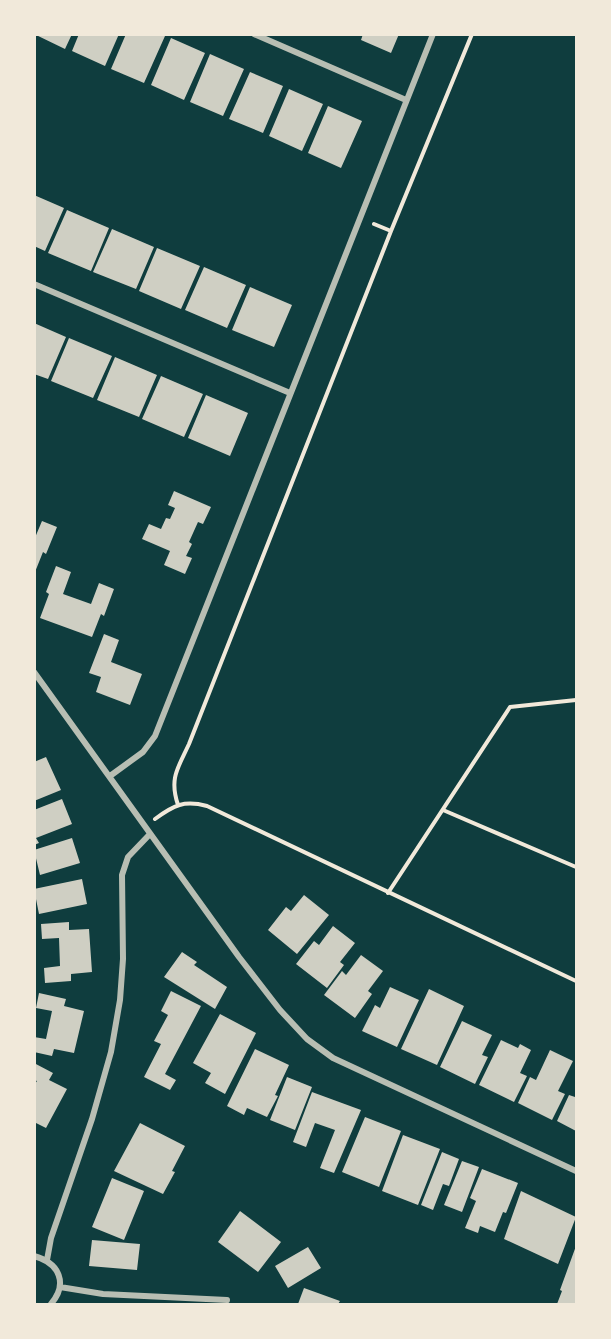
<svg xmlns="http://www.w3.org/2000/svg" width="611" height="1339" viewBox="0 0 611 1339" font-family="'Varela Round',sans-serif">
<rect width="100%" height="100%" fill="#0f3d3e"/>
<path fill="#cfcfc3" d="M34 34H72L65 49Z
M79 34H119L105 66 72 51Z
M126 34H161L165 36 144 83 111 69Z
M363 34H399L391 53 361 40Z
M171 38 205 53 184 100 151 85Z
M210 54 244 69 223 116 190 102Z
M250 72 283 86 263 133 229 119Z
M289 89 323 104 302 151 269 136Z
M328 106 362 121 341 168 308 153Z
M34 195 64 208 45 251 34 246Z
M67 210 109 228 91 271 48 253Z
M112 229 154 247 136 289 93 272Z
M157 248 200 266 181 309 139 291Z
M204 267 246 285 227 328 185 310Z
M250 287 292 305 274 347 232 330Z
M34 323 66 337 48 379 34 374Z
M69 338 112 356 93 398 51 381Z
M115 357 157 375 139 417 97 400Z
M161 376 203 394 184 437 142 419Z
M206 395 248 413 230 456 188 438Z
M174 491 211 507 203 524 198 522 189 542 192 544 186 556 192 558 185 574 164 565 170 551 142 539 149 524 161 529 166 518 170 519 175 508 168 505Z
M42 521 57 527 46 554 43 552 35 572 34 540Z
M56 566 71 572 63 594 91 604 99 583 114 589 104 616 101 614 92 637 40 618 49 594 46 592Z
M104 634 119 640 111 662 142 674 130 705 96 692 101 677 89 673Z
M46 757 61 790 34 801V762Z
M62 799 72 824 36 838 39 843 34 845V810Z
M72 838 80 863 40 875 34 850Z
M82 879 87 904 39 914 34 889Z
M304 895 329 915 297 954 268 930 286 907 291 911Z
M69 922V930L89 929 92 972 71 974V981L45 983 44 968 60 966 59 938 42 939 41 924Z
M333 926 355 943 340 962 344 965 327 988 296 964 314 941 319 945Z
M182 952 197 962 194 965 227 987 215 1009 164 977Z
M361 955 383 971 368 991 372 994 355 1018 324 995 342 971 346 975Z
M390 987 419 1000 397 1047 362 1031 375 1005 380 1008Z
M429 989 464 1006 437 1065 401 1049Z
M171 991 201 1006 165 1074 176 1080 170 1090 144 1077 161 1044 154 1041 168 1015 161 1011Z
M39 993 66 999 64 1006 84 1011 74 1053 54 1049 52 1056 34 1052V1037L46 1039 52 1011 36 1008Z
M220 1014 256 1033 225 1094 205 1083 211 1073 193 1063Z
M462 1021 492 1035 482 1055 488 1057 475 1084 440 1067Z
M501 1040 518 1048 520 1044 531 1050 520 1073 527 1076 514 1102 479 1085Z
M255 1049 289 1065 275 1095 278 1096 267 1117 247 1108 244 1115 227 1106Z
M550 1050 573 1061 558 1091 565 1094 552 1120 518 1103 530 1077 536 1080Z
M34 1063 53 1073 49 1080 67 1089 46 1128 34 1122V1085L37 1081 34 1080Z
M287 1077 312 1087 295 1130 270 1120Z
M312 1092 361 1110 334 1173 320 1168 335 1130 315 1123 306 1147 293 1142Z
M576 1094V1131L557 1121 569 1095 575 1097Z
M365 1117 401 1131 379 1187 342 1172Z
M140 1123 185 1146 172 1171 175 1172 163 1194 114 1171Z
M403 1135 440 1149 418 1205 382 1191Z
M442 1152 459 1159 449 1186 443 1184 433 1210 421 1205Z
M462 1161 479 1167 462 1212 444 1205Z
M482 1169 518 1183 506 1213 503 1212 495 1232 480 1226 478 1233 465 1228 476 1201 470 1198Z
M112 1178 144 1191 124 1240 92 1227Z
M521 1191 576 1217 558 1264 504 1239Z
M240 1211 281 1242 258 1272 218 1242Z
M92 1240 140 1244 137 1270 89 1266Z
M576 1246V1304H557L562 1291 560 1290Z
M308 1247 321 1268 288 1288 275 1266Z
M304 1288 340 1301 338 1304H298Z"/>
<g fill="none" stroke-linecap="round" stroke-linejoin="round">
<path stroke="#f1e9da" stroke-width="4" d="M374 224 391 231
M178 805C169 778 178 768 189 744L391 231 472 34
M443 810 576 867
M155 819C174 805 184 800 207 806L576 981
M388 893 510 707 576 700"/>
<path stroke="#b8beb3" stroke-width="6" d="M254 34 406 100
M34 284 290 393
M34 672 239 957 280 1010 307 1039 333 1058 576 1171
M110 776 143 752 155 736 433 34
M34 1256C60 1263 68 1284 51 1304
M47 1260 51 1238 92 1119 111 1052 120 1000 123 959 122 875 128 857 150 834
M60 1287 103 1294 227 1300"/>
</g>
<rect width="611" height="1339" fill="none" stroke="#f1e9da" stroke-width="72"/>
</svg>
